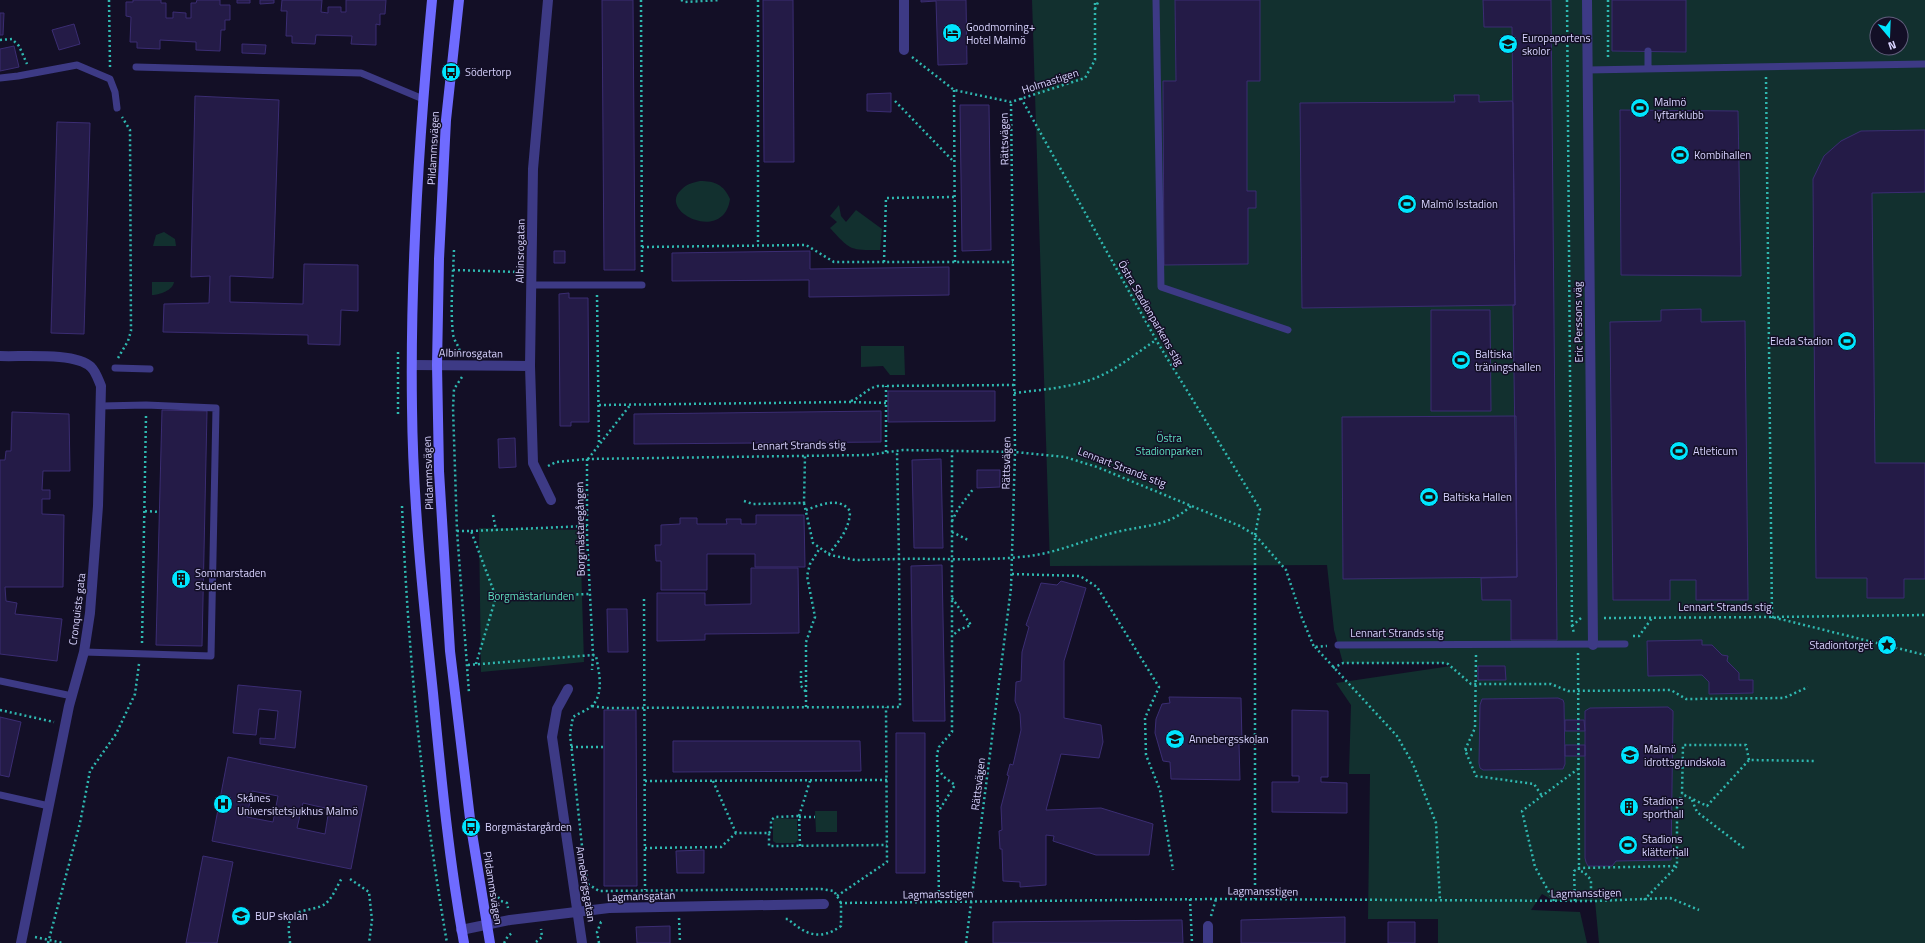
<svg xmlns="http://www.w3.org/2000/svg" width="1925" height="943" viewBox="0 0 1925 943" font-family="'Titillium Web',sans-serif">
<rect width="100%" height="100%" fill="#130f26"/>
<path fill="#12302f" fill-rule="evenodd" d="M1032 0H1925V943H1599L1595 901H1554L1542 894 1531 910 1580 912 1587 943H1438V919H1368L1370 774H1349L1351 705 1336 683 1451 666 1443 663H1343L1334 630 1327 565 1050 566ZM1877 24H1901V48H1877Z
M700 181C715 181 724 185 730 199 724 244 657 212 681 190 687 184 691 183 700 181Z
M839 205 841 216 846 222 856 210 882 229 880 250C850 250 851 251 830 228L837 222 830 216Z
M164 232 175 239 176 246H153L156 235Z
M152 282H174C173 290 160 295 152 295Z
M861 346H904L905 375H890L883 366 861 367Z
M479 528 580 530 584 662 481 672Z
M815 811H837V832H816Z
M775 818 797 819 798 840 795 843H776L773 841V821Z"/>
<path fill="#241b47" stroke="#3b2d73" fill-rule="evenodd" d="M133 0H161V3H166V18H173V12L186 13V18H191V3H196L197 0H220V5H230V20H225V30H221L220 51 196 50V42L160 40V49L137 48V42H130L131 17 126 16V2H133Z
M237 0H250V3H237Z
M260 0H274V3L260 4Z
M282 0H322L321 12 328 13V7H341V12H346V0H386L385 14H380V25L376 24V45L351 44 352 36 316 35 315 44 292 43V36H286L287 11H281Z
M602 0H633L635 270H604Z
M763 0H793L794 162H764Z
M921 0H966L967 64 938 65 936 1 921 2Z
M1175 0H1260V81H1247V191H1256V208H1248V264L1164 265 1163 81H1176Z
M1483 0H1551L1557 640H1511V600H1482L1481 578 1517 577 1513 305H1515L1512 27H1484Z
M1612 0H1686V52L1612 51Z
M0 13H4L3 35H0Z
M74 24 80 44 59 50 52 30Z
M242 44 266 45 265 54 242 53Z
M14 46 19 67 0 71V49Z
M891 93V112L867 111V94Z
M1454 95H1479V102L1512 101 1513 103 1515 305 1302 308 1300 103 1455 102Z
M195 96 279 100 273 278 230 276V302L303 304 304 264 358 265V311L341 310 340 345 308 344V335L163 332 164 304 209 303 210 276 191 277Z
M960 105H989L991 250 962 251Z
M1620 110 1738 111 1741 276 1621 275Z
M57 122 90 123 84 334 51 333Z
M1925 130V192L1872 193 1875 463H1925V579H1904V598H1867V578H1816L1813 179 1824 156 1841 141 1861 131Z
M554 251H565V263H554Z
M810 251V269L949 267V295L809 297V280L672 281V253Z
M569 293V298H588L589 422H571V426H560L559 294Z
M1701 309V322L1745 321 1748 600H1696V580H1670V600H1613L1610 322 1661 321V310Z
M1431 310H1490L1491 411H1431Z
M888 391H995V421L888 422Z
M162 410 207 411 202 646 156 645Z
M881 411V442L634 444V414Z
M12 412 69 414 70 471H43L42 490H50V499H42V514L64 515 63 587H5L6 601 17 603 15 614 62 619 57 661 0 654V460H5L6 451H11Z
M1516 416 1517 577 1343 579 1342 417Z
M515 438 516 467 499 468 498 439Z
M941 459 943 548H914L912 460Z
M977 470H1000V487L977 488Z
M756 515H804L805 567H755V554H707V590H661V561H656L655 545H661V525L680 524V518H697V524H727L726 519H741V524H756Z
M942 565 945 721H913L911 566Z
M751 568H798L799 633 705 634V640L657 641V593H705V605L751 604Z
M1061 581 1086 588 1064 661V718L1101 725 1103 742 1099 758 1061 754 1046 810 1101 808 1153 824 1149 855H1096L1053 841 1054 836 1046 835V885L1020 887V882L1003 881 1002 849H1000L999 831 1002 830 1001 807 1009 776 1007 775 1010 764 1013 765 1021 730 1020 714 1015 701 1016 682 1021 681 1022 652 1029 627 1026 625 1041 583 1057 585Z
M607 609H627L628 652H608Z
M1702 640V645H1712L1722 655 1728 656 1727 661 1739 673V680H1753V693L1709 694V682L1702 675 1648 676 1647 641Z
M1478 666H1505L1506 680H1478Z
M238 685 301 691 295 748 260 744V738L275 739 278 711 259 709 256 735 233 733Z
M1169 697 1241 698 1242 744H1239L1240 780 1171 779 1170 762 1163 761 1155 733 1156 719 1162 704 1170 703Z
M1558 698 1563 700 1564 703 1565 764 1563 769 1483 770 1480 768 1479 763 1480 705 1482 699Z
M1668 707 1673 711V715L1671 860 1616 861 1612 866H1588L1586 862 1585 858V711L1590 708Z
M604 710H636L637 886H604Z
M1292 710 1328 711V777H1321V782L1347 783V813L1272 812V782H1299V776H1292Z
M0 717 21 722 9 777 0 775Z
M1565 720H1584L1585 731H1565Z
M896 733H925V873H896Z
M673 741H860L861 771 673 772Z
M1565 745H1585V756H1565Z
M228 757 367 786 351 869 212 841ZM252 791 278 796 273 822 247 817ZM303 803 329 809 325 834 297 828Z
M704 850V873H677L676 851Z
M203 856 233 862 217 943H186Z
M1345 917V943H1241V920Z
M1182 920 1183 943H993V922Z
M1388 922H1415V943H1388Z
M670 926V943H637L636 927Z"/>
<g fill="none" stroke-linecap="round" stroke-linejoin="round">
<path stroke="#2fb8b0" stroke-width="2.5" stroke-dasharray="2 3" stroke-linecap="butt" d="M109 0 110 67
M641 0 642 274
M681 0 685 2 720 0
M758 0V245
M1567 0 1572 626 1574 633
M1608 0V59
M1095 9 1099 0
M0 40 12 39 19 46 27 64
M912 57 954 90 1011 102 1085 78 1095 60V0
M1766 77 1772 617 1925 615
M954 90 955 262
M1021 98 1159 345 1260 509 1255 535V899
M895 101 954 162
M642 247 806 245 834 262H1013
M454 250C453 277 450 307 453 334 454 342 460 346 460 354
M884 262 886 198 955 197
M453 270 519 272
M597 295 599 445
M398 352V417
M118 358 128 341 131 331 130 130 122 117
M462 377 454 389 453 408 457 531 469 693
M1014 393C1040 390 1066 388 1090 380 1114 372 1135 354 1156 340
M851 401C862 397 867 388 878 386L1014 385
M599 405 849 402 886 403
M886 452V386
M587 459V535L593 655 592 670
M588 459 631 404
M548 466 556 462 587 459 868 455 903 450 1015 452 1065 457 1097 467 1240 526 1255 535 1286 570 1302 618 1314 647 1327 646
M744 501 753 504 804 503 805 456
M804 503 813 543 830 555 855 560 899 559 897 451
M402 506C408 652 422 799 447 943
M806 510C820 505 839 496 850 511 850 528 839 541 829 554
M145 511 159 512
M493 515 496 530
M952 521 958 509 974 488
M457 531H471L496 597 589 594
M471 531 587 526
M952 532 968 540
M1012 574 1080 576 1097 587 1159 687 1145 718 1146 755 1160 790 1173 870
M952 598 971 625 959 630 952 636
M644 599 645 890
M1604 618 1772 617 1925 655
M1572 626 1581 618
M1633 636H1639L1652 618
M142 643 146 416
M1315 647 1397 736 1413 764 1436 823 1440 901
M1578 653 1579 871 1584 872 1591 880V901
M1476 655 1475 728 1465 750 1476 776 1534 784 1542 796
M476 664 496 597
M468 665 593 655 596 656C599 672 604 692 593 705 588 710 579 713 573 717L570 734 582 846
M1333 668 1343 663H1443L1448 664 1471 684H1551L1568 691 1671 690 1686 699 1784 698 1808 687
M801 671V686L806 692
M592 706 607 708 900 707 899 559C944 558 991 562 1036 555 1065 550 1092 537 1121 531 1148 525 1169 526 1191 506
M806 707V642L815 617 807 576 810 564 820 548
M0 710 54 722
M571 747H604
M1465 750 1475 749
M1749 760 1746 745H1683L1682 794 1707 806 1749 760 1815 761
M938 769 944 777 955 785 938 812
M645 781 887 780
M713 781 736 833
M1692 800 1697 812 1745 849
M799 817H815
M769 833 771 830V820L775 817 799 816
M800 846 799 816 810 781
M645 848 721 847 736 833H769V846L887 845
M586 874 588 884 599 891 821 889 834 891 841 903V926C820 941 806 935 788 919H785
M350 879 369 892 372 920 369 943
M495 893 501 901 507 903 508 908
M837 896 887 862 886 707
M1190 899 1192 943
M1644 900 1677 866V807L1682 794
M1554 901 1535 867 1522 811 1578 769
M1575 901 1574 871 1579 868 1677 866
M939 902 937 754 939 747 952 732V451
M840 903 1216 899 1595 901 1670 898 1699 910
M1211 916 1216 899
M679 918 680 943
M35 937 63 943
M536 942 542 937 541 929
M48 943 80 823 90 771 116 734 135 694 139 664
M290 943C290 937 288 930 289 924 292 907 314 912 325 904 332 899 337 886 342 878
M504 943 508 936 512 933
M599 943 597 932 601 922H602
M966 943 1011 588 1015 452 1011 102"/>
<path stroke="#3d3a85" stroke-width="7" d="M1156 0 1161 287 1288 330
M1648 51V69
M136 67 361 73 423 99
M1587 70 1925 64
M0 78 18 76 77 65 110 79 115 92 117 108
M532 285H642
M115 368 150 369
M1338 645 1625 644
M84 652 211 656 216 408 146 405 101 406
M0 681 72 696
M0 795 49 806"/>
<path stroke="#3d3a85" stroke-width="10" d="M548 0 533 169 530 366 533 463 551 500
M1587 0 1593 645
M904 50V0
M0 356C22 357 75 352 91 367 96 372 98 379 101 386L98 506 90 613 84 652 69 706 21 943
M412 365 530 366
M568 689 557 709 552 737 582 943
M461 930 510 920 609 908 824 904
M1208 943V926"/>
<path stroke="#6f6bff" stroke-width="10" d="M432 0C419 136 410 272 412 408 413 503 423 598 433 693 441 776 449 861 464 943
M459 0 446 120 439 259 437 365 439 471 450 651 471 827 490 943"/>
</g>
<defs>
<g id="hotel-disc" transform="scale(1)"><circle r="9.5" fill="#00e5ff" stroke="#130f26"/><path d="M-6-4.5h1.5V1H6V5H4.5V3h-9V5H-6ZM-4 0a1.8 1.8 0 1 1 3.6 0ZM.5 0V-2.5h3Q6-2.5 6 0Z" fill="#111"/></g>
<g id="school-disc" transform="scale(1)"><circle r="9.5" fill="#00e5ff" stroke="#130f26"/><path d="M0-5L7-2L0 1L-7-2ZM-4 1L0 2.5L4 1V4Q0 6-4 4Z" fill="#111"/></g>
<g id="bus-disc" transform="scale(1)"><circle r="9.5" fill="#00e5ff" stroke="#130f26"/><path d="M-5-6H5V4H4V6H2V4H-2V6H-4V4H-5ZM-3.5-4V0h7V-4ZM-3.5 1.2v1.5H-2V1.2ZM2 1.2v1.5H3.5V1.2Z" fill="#111"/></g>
<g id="stadium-disc" transform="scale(1)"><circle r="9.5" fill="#00e5ff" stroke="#130f26"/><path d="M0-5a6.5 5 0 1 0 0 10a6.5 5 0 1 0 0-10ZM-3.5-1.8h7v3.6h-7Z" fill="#111"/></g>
<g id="building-disc" transform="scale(1)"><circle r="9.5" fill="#00e5ff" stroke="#130f26"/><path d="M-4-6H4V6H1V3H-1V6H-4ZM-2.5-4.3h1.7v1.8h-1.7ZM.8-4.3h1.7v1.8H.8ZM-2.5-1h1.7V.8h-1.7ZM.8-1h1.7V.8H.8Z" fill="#111"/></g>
<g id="sight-disc" transform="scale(1)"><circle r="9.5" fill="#00e5ff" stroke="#130f26"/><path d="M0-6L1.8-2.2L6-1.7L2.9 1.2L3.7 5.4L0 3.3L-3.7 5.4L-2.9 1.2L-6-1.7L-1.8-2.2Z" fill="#111"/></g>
<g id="hospital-disc" transform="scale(1)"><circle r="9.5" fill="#00e5ff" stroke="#130f26"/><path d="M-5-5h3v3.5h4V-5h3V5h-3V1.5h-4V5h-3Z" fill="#111"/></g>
</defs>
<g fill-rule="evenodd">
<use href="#hotel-disc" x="952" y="33"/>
<use href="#school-disc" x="1508" y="44"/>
<use href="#bus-disc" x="451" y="72"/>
<use href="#stadium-disc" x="1640" y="108"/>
<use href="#stadium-disc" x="1680" y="155"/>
<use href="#stadium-disc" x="1407" y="204"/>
<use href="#stadium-disc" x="1847" y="341"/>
<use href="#stadium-disc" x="1461" y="360"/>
<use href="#stadium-disc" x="1679" y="451"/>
<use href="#stadium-disc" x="1429" y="497"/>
<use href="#building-disc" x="181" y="579"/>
<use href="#sight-disc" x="1887" y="645"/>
<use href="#school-disc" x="1175" y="739"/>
<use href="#school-disc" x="1630" y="755"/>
<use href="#hospital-disc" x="223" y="804"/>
<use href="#building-disc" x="1629" y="807"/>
<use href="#bus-disc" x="471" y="827"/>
<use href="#stadium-disc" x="1628" y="845"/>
<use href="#school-disc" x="241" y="916"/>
</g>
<g text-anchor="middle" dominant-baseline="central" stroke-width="3" stroke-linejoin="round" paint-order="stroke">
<g font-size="11" fill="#d9d4ff" stroke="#130f26" text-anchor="start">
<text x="966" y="27">Goodmorning+<tspan x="966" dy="13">Hotel Malmö</tspan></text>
<text x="1522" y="38">Europaportens<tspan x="1522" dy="13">skolor</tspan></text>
<text x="465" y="72">Södertorp</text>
<text x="1654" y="102">Malmö<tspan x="1654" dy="13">lyftarklubb</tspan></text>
<text x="1694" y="155">Kombihallen</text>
<text x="1421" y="204">Malmö Isstadion</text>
<text x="1833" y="341" text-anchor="end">Eleda Stadion</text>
<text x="1475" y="354">Baltiska<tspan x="1475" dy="13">träningshallen</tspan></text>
<text x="1693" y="451">Atleticum</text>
<text x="1443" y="497">Baltiska Hallen</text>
<text x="195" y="573">Sommarstaden<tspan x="195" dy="13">Student</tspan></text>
<text x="1873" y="645" text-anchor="end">Stadiontorget</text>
<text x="1189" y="739">Annebergsskolan</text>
<text x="1644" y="749">Malmö<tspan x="1644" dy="13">idrottsgrundskola</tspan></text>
<text x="237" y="798">Skånes<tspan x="237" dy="13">Universitetsjukhus Malmö</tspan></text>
<text x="1643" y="801">Stadions<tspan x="1643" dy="13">sporthall</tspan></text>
<text x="485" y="827">Borgmästargården</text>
<text x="1642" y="839">Stadions<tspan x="1642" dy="13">klätterhall</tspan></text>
<text x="255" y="916">BUP skolan</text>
</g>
<g font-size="11" fill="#d9d4ff" stroke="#130f26">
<text transform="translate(1050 81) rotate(-18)">Holmastigen</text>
<text transform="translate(1004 139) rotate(-91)">Rättsvägen</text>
<text transform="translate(433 148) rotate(-87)">Pildammsvägen</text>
<text transform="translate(520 251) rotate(-89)">Albinsrogatan</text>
<text transform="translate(1151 313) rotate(60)">Östra Stadionparkens stig</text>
<text transform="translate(1578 322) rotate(-91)">Eric Perssons väg</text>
<text transform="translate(471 353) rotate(1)">Albinrosgatan</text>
<text transform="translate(799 445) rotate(-1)">Lennart Strands stig</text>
<text transform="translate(1006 463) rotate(-89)">Rättsvägen</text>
<text transform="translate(1122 467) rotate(21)">Lennart Strands stig</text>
<text transform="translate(428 473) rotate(-92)">Pildammsvägen</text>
<text transform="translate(580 529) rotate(-91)">Borgmästaregången</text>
<text x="1725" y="607">Lennart Strands stig</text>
<text transform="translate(77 609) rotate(-83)">Cronquists gata</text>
<text x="1397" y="633">Lennart Strands stig</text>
<text transform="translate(978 784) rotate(-83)">Rättsvägen</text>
<text transform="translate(586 884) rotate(81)">Annebergsgatan</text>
<text transform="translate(493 888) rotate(81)">Pildammsvägen</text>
<text transform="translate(1263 891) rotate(1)">Lagmansstigen</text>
<text transform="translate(1586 893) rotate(-1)">Lagmansstigen</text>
<text transform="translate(938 894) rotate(-1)">Lagmansstigen</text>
<text transform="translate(641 896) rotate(-2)">Lagmansgatan</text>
</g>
<g font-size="11" fill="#5fe0c0" stroke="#130f26">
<text x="1169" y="438">Östra<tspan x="1169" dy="13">Stadionparken</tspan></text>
<text x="531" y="596">Borgmästarlunden</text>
</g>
</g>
<g transform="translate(1889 36) rotate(161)"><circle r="19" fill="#130f26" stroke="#625e7d"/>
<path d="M0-3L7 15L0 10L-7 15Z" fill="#00e5ff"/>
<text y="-6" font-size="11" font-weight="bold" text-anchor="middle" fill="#d9d4ff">N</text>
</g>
</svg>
